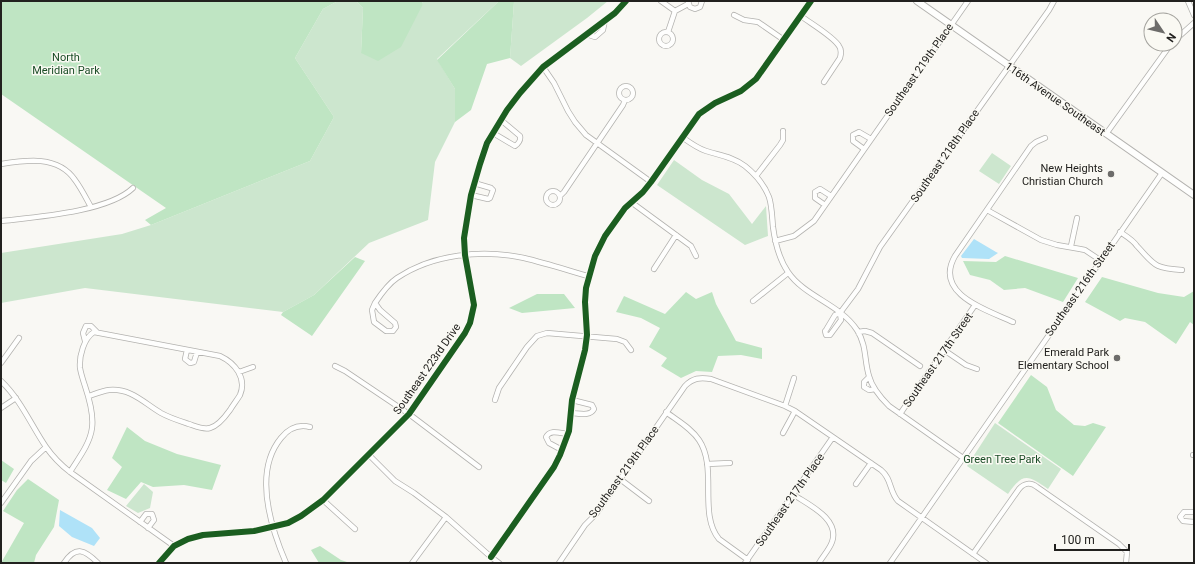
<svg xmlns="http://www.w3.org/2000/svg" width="1195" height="564" viewBox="0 0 1195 564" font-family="Roboto,sans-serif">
<rect width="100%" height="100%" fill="#f9f8f4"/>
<path fill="#cce6ce" d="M338 1H356L363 8 361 53 423 4 422 1H499L437 59 455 89V122L435 162 428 220 369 243 314 295 283 312 85 288 1 303V253L122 234 151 225 310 161 334 117 295 58 323 9Z
M512 1H608L587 18 521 66 510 58 514 2Z
M992 153 1011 166 999 184 979 171Z
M674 160 702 180 729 194 752 224 766 206 768 236 745 245 657 185Z
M995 423 1061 469 1048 489C1028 475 1023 472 1008 494L967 466Z
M144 484 153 492 150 508 138 513 126 506Z"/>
<path fill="#bfe5c3" d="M1 1H338L323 9 295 58 334 117 310 161 151 225 145 220 166 208 1 94Z
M356 1H422L423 4 401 47 378 61 361 53 363 8Z
M499 1H512L514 2 510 58 487 64 471 110 455 122V89L437 60Z
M1005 256 1078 278 1063 302 1025 288 1004 290 990 280 970 275 963 261 996 262Z
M355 257 365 261 312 336 281 315 283 312 314 295Z
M1102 277 1158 293 1184 297 1194 291V325L1190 322 1176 344 1145 322 1125 318 1120 321 1085 302Z
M686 292 696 299 712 292 716 304 736 341 762 348V359L741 355 718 356 712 372 696 371 681 378 661 366 667 358 649 347 660 328 641 318 616 312 624 296 665 314Z
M537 294H564L575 308 522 313 509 308Z
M1031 375 1047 387 1056 410 1074 425 1085 426 1093 423 1106 427 1073 476 998 423Z
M127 427 145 441 177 454 221 465 212 490 184 485 153 487 141 482 126 499 107 490 122 467 112 458Z
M1 460 14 469 6 483 1 480Z
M28 479 59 500 54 527 36 555 34 563H1L24 523 3 511 17 490Z
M320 546 341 560 350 563H319L311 550Z"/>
<path fill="#afe2f8" d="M974 239 996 252 998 253 989 259 962 258 961 256Z
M60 510 92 528 100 538 94 546 72 537 59 526Z"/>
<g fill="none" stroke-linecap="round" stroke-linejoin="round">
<g stroke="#b3b2af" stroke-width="6">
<path id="minor" d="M661 1 675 11
M688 1 690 7 695 9 700 7 702 1
M1188 1 1194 15
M734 15 744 20 758 22 784 40
M801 16C810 23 834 37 839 46 842 50 841 54 840 58L824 82
M668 32 675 11 688 4
M659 39a7 7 0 1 1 14 0a7 7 0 1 1-14 0Z
M586 34 595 37 603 30 605 20
M1175 40 1194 23
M543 67 554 83 568 111 575 122 586 135 651 182
M619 93a7 7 0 1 1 14 0a7 7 0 1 1-14 0Z
M493 133 515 146C518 144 521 140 520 136L501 120
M1106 134 1171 44
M682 137C689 142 697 148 706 151 718 155 734 157 745 166 755 174 764 184 769 197 772 206 772 217 773 227 775 242 779 259 788 272 805 297 840 304 857 330 867 346 864 360 869 376 872 388 881 398 889 406L963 458
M864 149 853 141V135L859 132 871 139
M1 164C26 160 58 155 75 180 81 188 86 198 91 207
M756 176 780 145 783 140V131
M546 198a7 7 0 1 1 14 0a7 7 0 1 1-14 0Z
M471 195 488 199 490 198 493 190 491 188 474 183
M560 196 564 192 623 105 625 100
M631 202 691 246 696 256
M825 205 815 198V192L820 189 831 196
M987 210 1041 240 1057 245 1080 249 1085 250 1100 260
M1 221C36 217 108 212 133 188
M1120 232C1126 236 1133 240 1137 246 1155 265 1153 268 1182 270
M775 241 794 236 814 221 968 1
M1071 246 1077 218
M654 269 676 235
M753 301 788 273
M375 303 372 310 374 322 386 331H393L396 327 395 323 380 310 375 303C381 294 388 284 397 278 433 254 482 249 524 258 545 263 567 270 588 276
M840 313 858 289 880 247 1049 10 1054 1
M840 313 841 320 830 335H826L825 331 826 330 835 315Z
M1013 322C987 310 933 294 955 256L1031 146 1036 142 1045 138
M858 332 865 331 872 333 920 366
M85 341 83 333 86 326H91L97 332
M187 350 185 359 190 363 194 362 197 352
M944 350 966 365 977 369
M1 363 19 338
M335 366 345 371 409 414 479 467
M239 372 253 367
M869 377 864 382V387L869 390 875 389
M1 381C21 400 31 425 46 447 53 457 61 465 70 472L174 546
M495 400 499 388 527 347 537 336 547 333 617 339 625 342 631 350
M785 406 794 378
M1 408 16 398
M666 412C678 421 691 428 699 440 718 468 698 514 719 539L748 560
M571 413C578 413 590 417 594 409L592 405 572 400
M900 414 975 305
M783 433 795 411
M562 450 549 443 546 437C550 429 560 433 568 434
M369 455 395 481 414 493 446 517 491 557 499 563
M1193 455H1194
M707 464 730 463
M70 472C78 459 90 444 92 428 94 414 89 398 85 386 83 380 81 374 80 368 79 356 84 338 94 332L220 356C235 363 247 378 240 395 237 400 233 405 230 410 225 417 218 426 210 428 203 430 195 426 189 424 180 421 170 418 161 413 144 403 131 388 109 390 102 391 95 394 89 396
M620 479 649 501
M856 484 871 463
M794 495C809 505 840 519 832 542 829 550 823 556 819 563
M323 500 355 529
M1 503 31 461 46 447
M1194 512H1184L1180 517 1183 521 1194 522
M140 522 146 514H152L154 520 148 528
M973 554 1019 489C1024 483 1031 482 1037 487L1119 544 1127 552 1126 563
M491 557 554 467 560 455 569 431 572 400 585 350 587 335 585 302 586 288 595 256 605 236 625 208 643 192 651 182 699 114 715 103 741 91 756 79 811 1
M64 563C76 545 85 550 98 563
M159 563 174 546 188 539 203 535 254 531 288 523 301 516 323 500 409 414 465 333 470 323 474 305 465 255 464 238 471 195 480 164 487 143 507 110 520 93 543 67 615 13 626 1
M286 563C271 528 253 472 281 438 289 428 298 424 310 427
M412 563 446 517
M559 563 585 525 596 514 685 386C693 378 700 377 711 379L785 406 795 411 881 470C892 479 889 491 898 501L986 563
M745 563 833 437
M890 563 1162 173"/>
</g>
<g stroke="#b3b2af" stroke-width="8">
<path id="secondary" d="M917 1 1194 195"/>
</g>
<use href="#minor" stroke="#fefefd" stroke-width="4.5"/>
<use href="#secondary" stroke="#fefefd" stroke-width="6"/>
<g stroke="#faf9f3" stroke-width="8">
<path id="cycleway" d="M491 557 554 467 560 455 569 431 572 400 585 350 587 335 585 302 586 288 595 256 605 236 625 208 643 192 651 182 699 114 715 103 741 91 756 79 811 1
M159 563 174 546 188 539 203 535 254 531 288 523 301 516 323 500 409 414 465 333 470 323 474 305 465 255 464 238 471 195 480 164 487 143 507 110 520 93 543 67 615 13 626 1"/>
</g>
<use href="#cycleway" stroke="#1b5e20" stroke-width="6"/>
</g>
<g fill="#6d6c6a" stroke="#faf9f3" stroke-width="1.5">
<circle cx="1111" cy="174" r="4"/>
<circle cx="1117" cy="358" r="4"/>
</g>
<g text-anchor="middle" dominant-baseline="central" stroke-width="3" stroke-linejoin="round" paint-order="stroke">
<g font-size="11" fill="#1b4d27" stroke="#faf9f3">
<text x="66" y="57">North<tspan x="66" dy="13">Meridian Park</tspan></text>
<text x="1002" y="459">Green Tree Park</text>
</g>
<g font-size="11" fill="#22211f" stroke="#faf9f3">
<text transform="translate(919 70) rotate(-55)">Southeast 219th Place</text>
<text transform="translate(1055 99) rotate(35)">116th Avenue Southeast</text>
<text transform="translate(945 156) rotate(-55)">Southeast 218th Place</text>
<text transform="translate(1080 289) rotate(-55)">Southeast 216th Street</text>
<text transform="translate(938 360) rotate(-55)">Southeast 217th Street</text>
<text transform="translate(427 369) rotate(-55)">Southeast 223rd Drive</text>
<text transform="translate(624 472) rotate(-54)">Southeast 219th Place</text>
<text transform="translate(790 500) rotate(-55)">Southeast 217th Place</text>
</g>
<g font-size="11" fill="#22211f" stroke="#faf9f3" text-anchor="end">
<text x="1103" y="168">New Heights<tspan x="1103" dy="13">Christian Church</tspan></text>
<text x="1109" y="352">Emerald Park<tspan x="1109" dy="13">Elementary School</tspan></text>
</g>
</g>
<rect width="1195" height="564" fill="none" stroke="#22211f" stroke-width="4"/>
<g transform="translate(1163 32) rotate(125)"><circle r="19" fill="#faf9f3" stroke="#a4a39e"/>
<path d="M0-3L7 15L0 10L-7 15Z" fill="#6d6c6a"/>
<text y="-6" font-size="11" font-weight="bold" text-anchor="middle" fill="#22211f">N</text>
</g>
<path d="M1055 544v6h74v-6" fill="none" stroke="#22211f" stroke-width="2"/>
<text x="1061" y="544" font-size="12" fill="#22211f" stroke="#faf9f3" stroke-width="3" paint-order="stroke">100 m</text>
</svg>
